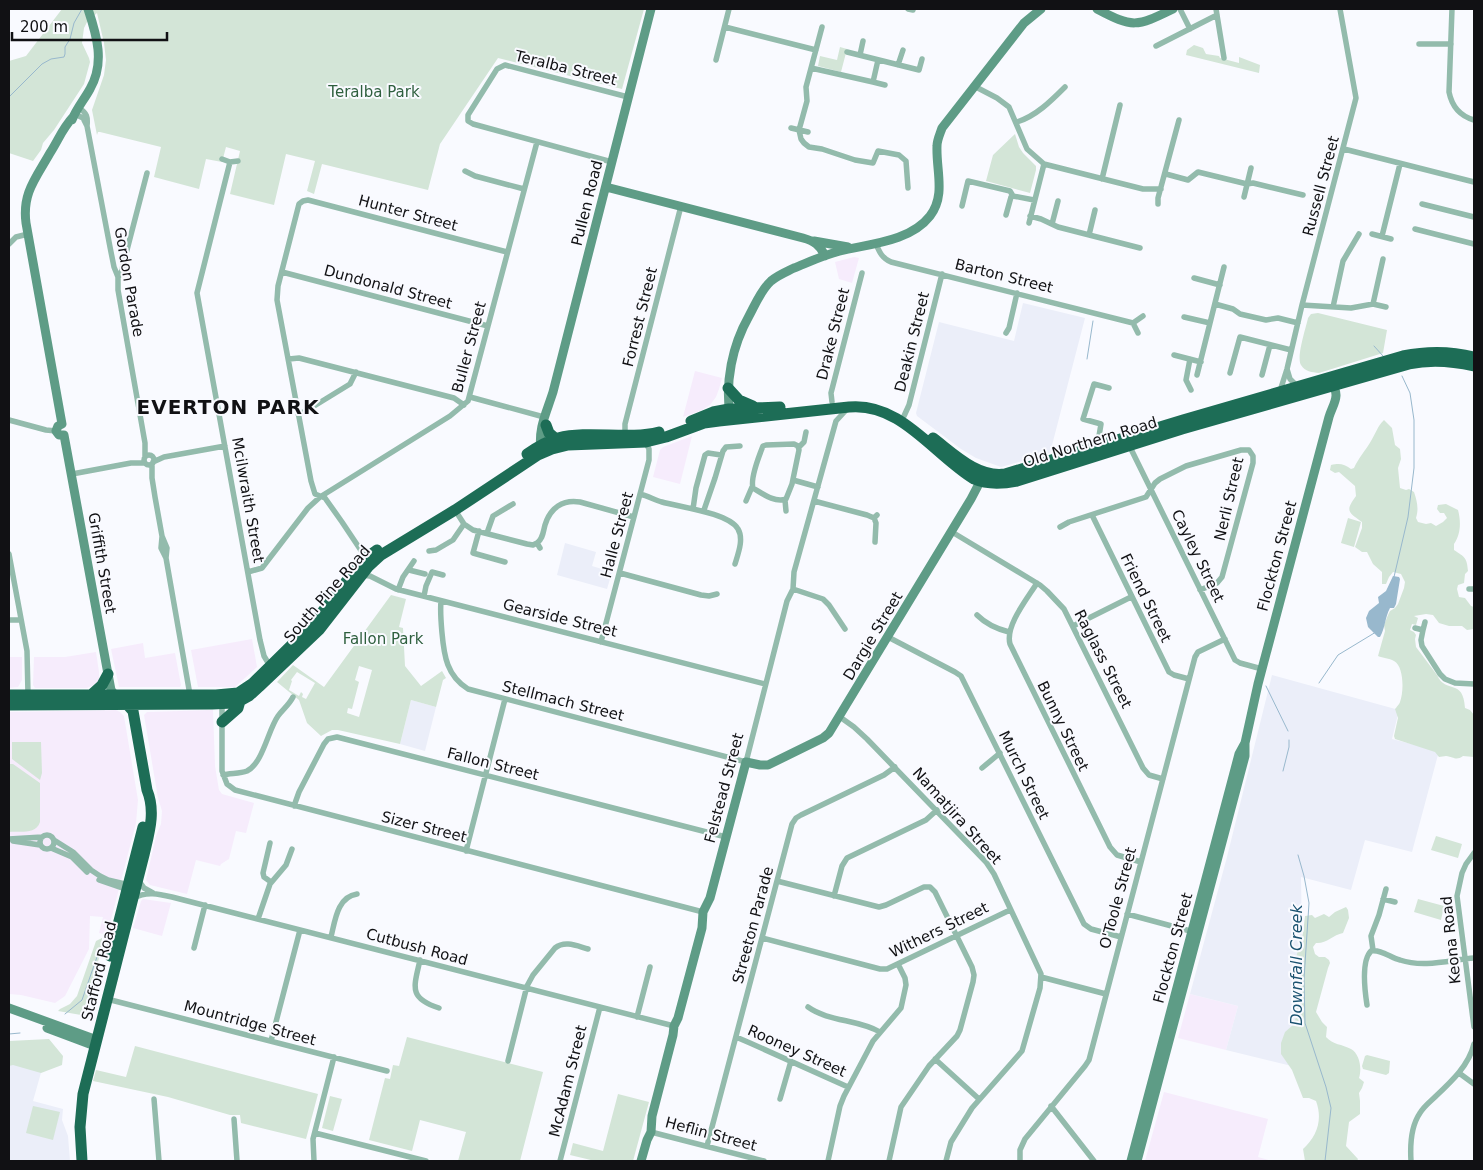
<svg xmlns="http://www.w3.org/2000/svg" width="1483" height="1170" viewBox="0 0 1483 1170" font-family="'DejaVu Sans',sans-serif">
<rect width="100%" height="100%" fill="#f9faff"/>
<path fill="#f6ecfc" d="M854 257 859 258 852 283 839 279 835 262Z
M695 371 722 378 719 389 716 397 710 405 702 410 683 417Z
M692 436 680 484 653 477 660 450 663 447Z
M252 639 257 667 235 687H198L191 650Z
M143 643 145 658 175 653 181 685 180 687H119L111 649Z
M96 652 99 672V680L94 685 87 688H35L33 685 34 657H65Z
M9 657H22V680L18 687 9 688Z
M116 710 120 712 124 716 138 800 136 823 107 935 99 933 103 917 90 916 89 949 65 996 55 1003 21 995 9 994V712Z
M213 710 215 766 219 790 222 794 254 803 246 833 236 831 229 859 221 864 220 866 196 860 187 894 150 885 146 880 156 836 161 824 162 811 158 798 144 715 147 712Z
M143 899 171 903 162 936 133 928 141 901Z
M1190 994 1238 1006 1226 1050 1178 1038Z
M1164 1092 1268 1119 1258 1157 1272 1161H1145Z"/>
<path fill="#ebeef9" d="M1023 303 1085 318 1050 453 1001 467 976 458 961 449 917 416 916 413 939 322 1014 341Z
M565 543 596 552 592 566 612 572 607 589 557 575Z
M1272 675 1399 710 1392 739 1439 751 1412 852 1365 840 1351 890 1301 877 1304 1069 1226 1050 1238 1006 1190 994 1227 857Z
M411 700 436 707 425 751 400 744Z
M9 1046 46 1055 33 1101 63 1109 62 1120 68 1136 70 1161H9Z"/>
<path fill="#d3e5d7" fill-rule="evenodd" d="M62 9H644L622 89 498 58 440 144 428 190 322 164 314 194 307 191 315 161 286 154 274 205 230 194 240 151 226 147 222 162 206 159 199 189 154 177 161 147 100 132H98L97 135 92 110 104 75 106 60 104 43 97 13 87 22 84 28 82 43 89 58 90 62 84 84 54 130 43 143 41 150 33 161 9 153V61L26 56Z
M1194 45 1203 48 1206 54 1219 56 1220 58 1239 63V57L1260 65 1259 73 1186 55 1187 50Z
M840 47 847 49 841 72 818 66 820 56 837 60Z
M1015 134 1019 147 1023 153 1036 166V170L1030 193 986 181 993 155Z
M1318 313 1387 330 1383 353 1319 373C1312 372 1305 372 1301 365 1296 357 1306 328 1308 318L1311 314Z
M1384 420 1392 428 1395 445 1400 449 1401 459 1398 468 1400 488 1406 490 1409 489 1414 492C1417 501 1419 509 1416 518L1418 522 1426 524 1431 523 1436 526 1443 522 1447 518 1444 513H1440L1437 509 1438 505 1446 504 1458 510C1461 521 1461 534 1454 544V550C1465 557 1467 558 1468 571L1465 574 1464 583 1458 585 1457 589 1459 597 1465 598 1471 606 1474 607V629L1467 630 1462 626H1449L1439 623 1433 615 1426 614 1414 616 1418 618 1416 625 1412 624 1410 630 1414 632 1416 635 1415 639 1416 647 1437 675C1446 695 1463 677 1465 708L1470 710 1474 715V757L1463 756C1456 761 1454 757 1446 756 1444 756 1441 757 1439 757L1435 752 1395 739 1394 736 1398 718 1395 709C1396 708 1400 703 1400 702 1404 692 1404 666 1394 661 1389 658 1383 658 1378 656L1385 631 1384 625 1388 615 1390 611 1395 608 1398 604 1404 588 1405 582 1401 574 1393 572 1389 577 1386 584H1382V572L1373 564 1367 552H1362L1355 547 1362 528V522C1348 512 1345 511 1356 496L1355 486 1339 472 1335 473 1330 470 1331 465C1340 463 1344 464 1351 469L1354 468C1359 457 1366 450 1371 441 1376 433 1377 427 1384 420Z
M1348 518 1361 522 1354 547 1341 543Z
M391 595 406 599 399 627 403 628 405 666 421 686 442 671 446 678 443 680 436 707 411 700 400 744 338 730H332L321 736 307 723 299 700 277 682 293 665 324 687ZM359 666 372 670 359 717 347 713 348 708 352 709 359 682 355 680ZM297 672 315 683 306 699 302 697 303 694 301 692 299 696 289 690 292 681 291 680Z
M12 742H41L42 773 40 780 12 759Z
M9 764H13L40 783V822C36 835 20 831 9 832Z
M1436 836 1462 844 1458 858 1431 850Z
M1418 899 1444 906 1441 920 1414 912Z
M1346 907 1348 910 1349 918 1343 933C1333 935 1326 944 1316 943L1313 947 1315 954 1319 957H1325L1329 960 1330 963 1328 968 1316 1012 1322 1022 1327 1027 1326 1037C1333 1045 1342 1044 1351 1049 1360 1054 1362 1069 1359 1078L1364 1082 1362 1088 1359 1093 1360 1101V1114L1349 1122 1346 1146 1358 1159 1357 1161H1305L1303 1149C1317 1136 1323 1120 1316 1101L1309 1098H1303L1292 1070 1281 1054V1043L1285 1032 1293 1025 1297 1015 1293 973 1297 954 1303 933 1305 916 1312 915 1315 918 1324 914 1329 917 1335 912Z
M102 938V947L91 988 88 1006 81 1015 58 1011 60 1009 70 1004 77 996 96 941Z
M407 1037 543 1072 520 1161H458L466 1132 420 1120 412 1151 369 1140 385 1078 390 1079 393 1065 399 1066Z
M49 1039 63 1056 62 1065 41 1073 13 1065 9 1066V1041Z
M135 1046 318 1094 306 1139 241 1123 240 1115H230L168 1097 93 1081 96 1070 126 1077Z
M1367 1055 1390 1061 1389 1073 1386 1075 1363 1069 1362 1066 1365 1056Z
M618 1094 649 1102 633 1161H595L570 1155 573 1143 603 1151Z
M330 1096 342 1099 333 1131 322 1128Z
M33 1106 60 1112 53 1140 26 1133Z"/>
<path fill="#98b8cd" d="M1393 576 1399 577 1400 579 1396 604 1394 608H1390C1385 617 1385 629 1380 637H1378L1368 627 1366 618 1369 611 1379 603 1378 597 1386 591Z"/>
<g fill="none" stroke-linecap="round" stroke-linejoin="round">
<path stroke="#98b8cd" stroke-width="1" d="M9 97 42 64 51 59 64 57 65 54V47L70 39 74 23 82 9
M1374 346 1383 356
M1087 359 1093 321
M1394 577 1408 517 1414 468V420L1410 393 1402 376
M1319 683 1338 655 1376 632
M1266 686 1288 731
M1283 771 1289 747V740
M1298 855 1304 876 1309 903 1304 979 1305 1023 1326 1087 1331 1108 1325 1161
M65 1014 82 1000 98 954
M9 1034 20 1033"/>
<path stroke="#93bbac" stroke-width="5.5" d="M908 9 913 10
M1180 9 1190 29
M1216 9 1224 58
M1452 9 1449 92C1452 107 1460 116 1474 120
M725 27 816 50
M822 27 806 87 807 101 799 130 801 139 804 143 809 147 822 149 855 160 873 163 878 151 899 155 906 161 908 188
M1419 44H1451
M1156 46 1217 15
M847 52 919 70 922 59
M860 55 863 41
M716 60 729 9
M878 60 873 82 885 85
M898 65 903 50
M811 68 873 82
M974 86 997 98 1009 107 1027 149 1044 164 1143 189H1161
M79 108C87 113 88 117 87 126L110 247 114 267 118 277V290L145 443V457
M75 114 83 118 87 126
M1017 122C1036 116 1051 101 1065 87
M791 128 808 132
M1344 149 1474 182
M222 159 230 162 238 161
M230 162 197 293 260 640 264 656 270 666
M612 162 473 124 468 121V115L497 69 505 65 628 97
M465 171 475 176 524 189
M1166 174 1188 180 1198 172 1247 184 1253 183 1303 195
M1102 179 1120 105
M1244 197 1251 168
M1158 204V198L1179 120
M1422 204 1474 217
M962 206 968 181 1010 191 1013 196 1034 200
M1006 215 1011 197 1013 196
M1030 216 1041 219 1058 227 1140 248
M1029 223 1044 164
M1052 224 1058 201
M1415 229 1474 244
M1372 234 1391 239
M1089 235 1095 210
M1382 236 1400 164
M9 244 16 237 28 234
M876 244C880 253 882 258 891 262L1133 323
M282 272 488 326
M118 277 121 273 147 173
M1194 278 1220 285
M1215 304 1233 309 1240 314 1266 320 1278 318 1298 323
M1373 304 1383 259
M1302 305 1351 308 1373 304 1386 307
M1333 307 1343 261 1359 234
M1184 317 1210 323
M1006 333 1009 328 1017 293
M1138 333 1133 323 1143 316
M1174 355 1201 362
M289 359 299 358 454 398 464 405
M1190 359 1186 380 1191 390
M1287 369 1290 379 1297 386
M1230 373 1240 337 1291 350
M1197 375 1224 267
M1262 375 1270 345
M1280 391 1287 369 1302 305 1356 98 1340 9
M470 397 544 417
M832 402 831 393 862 273
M298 414 306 411 350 384 356 372
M904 416 909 405 942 274
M9 420 46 430 56 431
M625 435V424L681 206
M794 444 798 446 799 450 792 484 786 499C775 503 763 494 753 488 750 478 759 456 763 446L766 445Z
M1101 445 1099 436 1101 424 1083 419 1094 384 1109 388
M1129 445 1235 660 1240 663 1262 669
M799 447 804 442 806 432
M144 460a5 5 0 1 1 10 0a5 5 0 1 1-10 0Z
M153 462 164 457 225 446
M152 464V478L155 497 162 536 167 548 166 558 190 695
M72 474 131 463H145
M793 480 818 487
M640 494C648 496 655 500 662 502 680 507 729 513 738 529 744 539 738 554 735 564
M785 500 786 511
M746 501 752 487
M814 501 867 515 874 518 877 515
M693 509 696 488 705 455 708 453 721 455
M455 510 464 524 473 530 527 544 533 545 537 543 540 548
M704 510 715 478 723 451 726 447 740 446
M1092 515 1169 672 1174 675 1189 679
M874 518 876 523 875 542
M1060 527 1069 522 1146 497 1155 483 1160 479 1186 466 1241 450H1249L1253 456V463L1222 577 1217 583 1200 590
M479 531 473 553 505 562
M952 532 1040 585 1047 591 1064 609 1143 768 1149 775 1163 779
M487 533 493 516 513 504
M162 537 161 548 166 558
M537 543C543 539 543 532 545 525 550 508 563 499 580 502L634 517
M429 551 436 550 453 540 464 524
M9 554 27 651 28 695
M366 558 342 522 325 498 315 494 311 481 277 300 278 286 299 204 303 201 308 200 507 252
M409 570 425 574
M248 572 262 568 308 508 320 497 450 416 468 401 537 142
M620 573 701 595 709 596 717 594
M361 575 370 576 396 589 765 684
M1037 583C1027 599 1005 626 1010 644L1110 847 1117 855 1141 862
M793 589 823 599 829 605 845 629
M1469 589H1474
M398 590 403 577 414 561
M424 596 426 586 432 572 443 575
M441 601C440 612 441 622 442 633 444 656 447 676 468 689L746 762 787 601 793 589 794 572 836 421 848 408
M977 615C986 624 997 629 1009 632
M9 620H21
M1073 626 1131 597
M1415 628 1423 630 1425 622
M1423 630 1421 640 1422 646 1440 674 1445 679 1455 683 1474 684
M888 637 955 672 961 676 1084 924 1091 929 1121 937
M601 642 649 460V449L645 441
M222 701V771L227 784 235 790 703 912
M840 717 854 727 867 739 986 862 994 874 1041 974 1040 988 1022 1051 972 1108 951 1142 946 1161
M982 768 1000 753
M223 775C230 773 240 774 247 771 263 763 268 730 278 716 283 709 289 705 293 697
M294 806 299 792 324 744 328 739 337 737 726 837
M40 842a7 7 0 1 1 14 0a7 7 0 1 1-14 0Z
M9 839 42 837
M54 840 73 852 91 870 100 876 108 880 129 885
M13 841 40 845
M270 843 263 873 264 877 271 882
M51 848 72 857 87 872
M466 851 505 699
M1474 853 1466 864 1462 873 1457 896 1474 1027
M99 880 128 890
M138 880 144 888 153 893
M777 881 879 907 886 905 924 887H930L935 892 972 967 974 975 973 982 960 1030 957 1036 929 1066 901 1107 889 1161
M834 896 842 866 847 858 926 820 937 810
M134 898C146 891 159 894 172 897L674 1026
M1383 899 1395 902
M1127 914 1194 932
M258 919 270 884 286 865 292 849
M331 937C335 921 337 897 357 894
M762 938 880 969H887L1010 910
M194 948 205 905
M1373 950 1371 936 1379 915 1386 889
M420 960C414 987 408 998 439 1008
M1041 977 1106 994
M107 999 387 1071
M1367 1005C1365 992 1361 961 1371 951 1381 949 1391 958 1400 960 1424 968 1450 960 1474 958
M808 1007C829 1022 858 1019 880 1032
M637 1017 650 967
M736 1037 750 1043 848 1087
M271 1041 300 930
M935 1059 979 1099
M508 1061 527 986 533 975 555 948C565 940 577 946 588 949
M1459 1073 1474 1084
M154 1099 159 1161
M780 1099 791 1061
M1051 1106 1094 1161
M234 1119 237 1161
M651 1132 764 1161
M315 1133 426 1161
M707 1146 792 824 796 818 801 815 884 775 895 767
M314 1161 313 1139 334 1057
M560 1161 600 1007
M828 1161 840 1106 844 1096 873 1041 901 1008 906 985 905 978 898 964
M1020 1161V1150L1025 1139 1085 1066 1089 1060 1195 657 1198 652 1225 639
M1411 1161C1410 1145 1411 1126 1420 1113 1424 1106 1431 1101 1436 1096 1452 1081 1469 1065 1474 1044"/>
<path stroke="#5e9c86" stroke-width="9" d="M1097 9C1133 28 1136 27 1173 9
M72 120C76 109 84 100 90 89 105 63 97 36 88 9
M606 187 803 238C814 241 820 245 825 256
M814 241 848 247
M730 415C725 382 732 346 749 316 755 305 761 290 771 281 778 275 786 272 794 268 809 262 824 255 840 251 868 244 910 242 930 216 946 195 936 171 937 146 937 140 940 134 942 128L1024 23 1041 9
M62 424 26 223C22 193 36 178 50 153 59 139 62 129 73 117
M62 424 58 426 56 431 59 435H64
M64 435 108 674 111 690 114 694
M541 451C538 428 546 414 553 392L651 9
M9 1008 97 1040
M47 1028 95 1046
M641 1161 647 1140 651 1132 652 1116 673 1035 674 1026 678 1018 702 928 703 912 710 898 746 762 760 765H768L823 738 829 733 971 499 983 476
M1131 1161 1239 754 1245 743
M1137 1161 1245 756V743L1258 684 1329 417C1333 404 1342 394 1330 383"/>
<path stroke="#1d6d56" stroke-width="11" d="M728 388 739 400 753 406
M691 421 713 412 729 409 780 407
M546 425 549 433 556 439
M933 438C953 453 977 478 1005 474L1183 420 1403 356C1427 351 1450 351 1474 357
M527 454C537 447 547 441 558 438 590 430 627 440 659 432
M92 694 102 685 108 674
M9 695H216L238 693 253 683 312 625 356 569 366 558 377 550
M9 705 212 704 233 703 240 701 249 696 259 687 319 630 368 567 381 555 455 510 538 455 552 449 568 445 646 442 666 437 704 423 719 421 849 407C901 402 933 454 974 479 988 485 1002 484 1017 481L1182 429 1409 364C1432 359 1452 361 1474 366
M222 722 238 708 240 701
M110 956 143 827
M82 1161 80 1127 83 1094 144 855C149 833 156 812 147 790L133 711 125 702"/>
</g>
<g text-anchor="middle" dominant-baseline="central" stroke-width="4" stroke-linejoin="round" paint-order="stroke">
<g font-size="15" fill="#111114" stroke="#f9faff">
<text transform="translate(566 68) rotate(14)">Teralba Street</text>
<text transform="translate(1321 186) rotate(-75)">Russell Street</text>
<text transform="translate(587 203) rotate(-76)">Pullen Road</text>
<text transform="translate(408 213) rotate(15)">Hunter Street</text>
<text transform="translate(1004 276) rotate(14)">Barton Street</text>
<text transform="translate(129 282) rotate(80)">Gordon Parade</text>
<text transform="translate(388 287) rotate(15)">Dundonald Street</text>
<text transform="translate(640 317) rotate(-76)">Forrest Street</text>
<text transform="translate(833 334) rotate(-76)">Drake Street</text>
<text transform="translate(912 342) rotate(-76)">Deakin Street</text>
<text transform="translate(469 347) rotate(-75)">Buller Street</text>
<text transform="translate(1090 442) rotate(-17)">Old Northern Road</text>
<text transform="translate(1229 499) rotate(-77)">Nerli Street</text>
<text transform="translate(248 500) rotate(80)">Mcilwraith Street</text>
<text transform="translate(617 535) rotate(-75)">Halle Street</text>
<text transform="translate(1198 556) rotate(64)">Cayley Street</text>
<text transform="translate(1277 556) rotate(-75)">Flockton Street</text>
<text transform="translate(102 563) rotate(80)">Griffith Street</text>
<text transform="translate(327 594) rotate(-49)">South Pine Road</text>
<text transform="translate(1146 598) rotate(64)">Friend Street</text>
<text transform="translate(560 618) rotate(14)">Gearside Street</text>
<text transform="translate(873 636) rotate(-59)">Dargie Street</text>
<text transform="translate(1103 659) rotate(63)">Raglass Street</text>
<text transform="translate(563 701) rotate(14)">Stellmach Street</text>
<text transform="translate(1063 726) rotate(64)">Bunny Street</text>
<text transform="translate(493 764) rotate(14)">Fallon Street</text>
<text transform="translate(1024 775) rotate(64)">Murch Street</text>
<text transform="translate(724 788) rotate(-75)">Felstead Street</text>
<text transform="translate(957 816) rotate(48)">Namatjira Street</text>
<text transform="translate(424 827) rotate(14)">Sizer Street</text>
<text transform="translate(1118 898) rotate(-75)">O'Toole Street</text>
<text transform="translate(753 925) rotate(-75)">Streeton Parade</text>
<text transform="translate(939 930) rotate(-26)">Withers Street</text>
<text transform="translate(1451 940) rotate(-96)">Keona Road</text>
<text transform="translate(417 947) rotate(15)">Cutbush Road</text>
<text transform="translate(1173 948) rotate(-75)">Flockton Street</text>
<text transform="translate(99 971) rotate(-76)">Stafford Road</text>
<text transform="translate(250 1023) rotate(15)">Mountridge Street</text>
<text transform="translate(797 1051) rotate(24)">Rooney Street</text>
<text transform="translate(568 1081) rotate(-76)">McAdam Street</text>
<text transform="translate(711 1134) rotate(15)">Heflin Street</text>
</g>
<g font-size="15" fill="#2e5f3e" stroke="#f9faff">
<text x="374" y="92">Teralba Park</text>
<text x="383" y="639">Fallon Park</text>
</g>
<g font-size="16" font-style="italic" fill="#1a5270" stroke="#f9faff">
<text transform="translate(1296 965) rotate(-90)">Downfall Creek</text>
</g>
<g font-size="20" font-weight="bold" letter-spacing="1" fill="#111114" stroke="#f9faff">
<text x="228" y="407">EVERTON PARK</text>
</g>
</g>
<rect width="1483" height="1170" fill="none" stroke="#111114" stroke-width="20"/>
<path d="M12 32v8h155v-8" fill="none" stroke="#111114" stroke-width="2.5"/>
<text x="20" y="32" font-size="15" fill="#111114" stroke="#f9faff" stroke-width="4" paint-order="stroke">200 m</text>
</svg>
